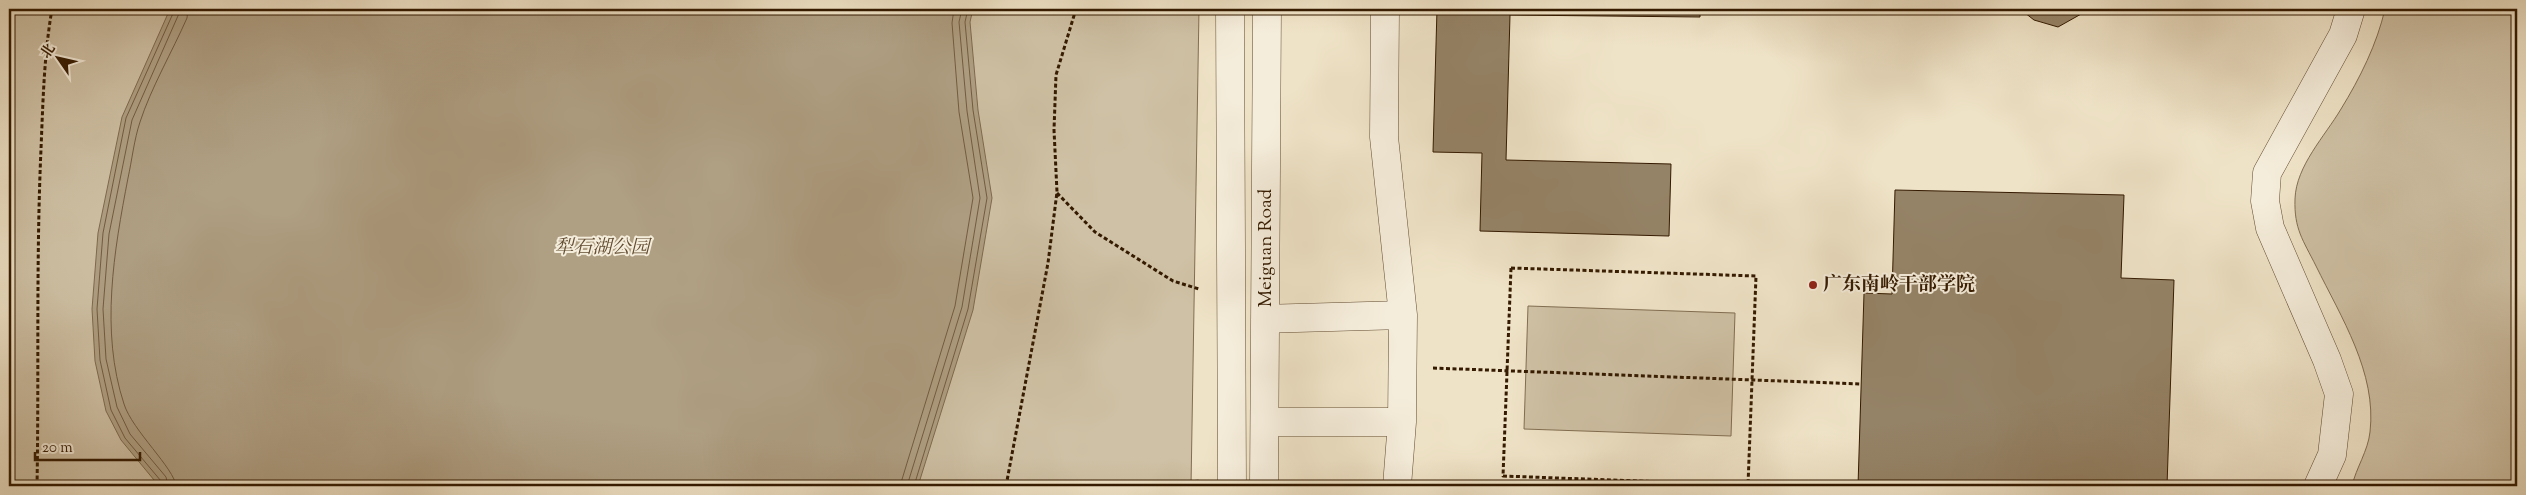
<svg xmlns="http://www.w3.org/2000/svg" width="2526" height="495" viewBox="0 0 2526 495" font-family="'Sorts Mill Goudy','Noto Serif SC',serif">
<rect width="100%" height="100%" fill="#efe3c7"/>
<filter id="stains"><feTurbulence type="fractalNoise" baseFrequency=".004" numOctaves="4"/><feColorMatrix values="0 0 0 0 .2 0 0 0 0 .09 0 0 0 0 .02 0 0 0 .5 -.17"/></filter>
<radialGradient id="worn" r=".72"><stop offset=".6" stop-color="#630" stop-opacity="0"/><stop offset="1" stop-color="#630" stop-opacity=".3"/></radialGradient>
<path fill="#cfc1a5" stroke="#826e52" d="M9 9H1199L1191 486H9Z
M2385 9H2517V486H2352C2356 468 2368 451 2370 432 2377 373 2341 317 2316 266 2303 240 2294 229 2295 199 2296 166 2325 136 2341 109 2360 78 2377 44 2385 9Z
M1528 306 1735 313 1731 436 1524 429Z"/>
<path fill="#af9f83" stroke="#7e6a4f" d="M170 9H973L970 22 978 110 992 198 973 310 918 486H159L121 440 106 411 95 361 92 309 98 233 122 117Z"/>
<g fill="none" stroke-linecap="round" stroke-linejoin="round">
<path stroke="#725c42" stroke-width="1" d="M162 486 161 481 125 438 111 410 100 360 97 309 103 233 126 118 175 9
M168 486 166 477 130 434 117 407 106 359 103 309 109 234 132 120 181 9
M176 486C175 469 132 430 124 404 100 331 114 251 128 178 132 160 134 140 140 122 151 88 172 52 187 18L188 9
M900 486 955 306 973 198 959 112 952 23 954 9
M907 486 962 307 980 198 967 111 959 22 962 9
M914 486 968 309 987 198 973 110 965 22 968 9"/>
</g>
<path fill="#958367" stroke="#341a00" d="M1437 9H1700V17L1510 15 1506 160 1671 164 1669 236 1480 231 1482 153 1433 152Z
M2020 9H2090L2058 27 2034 20Z
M1895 190 2124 195 2121 278 2174 280 2167 486H1858L1864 293 1892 294Z"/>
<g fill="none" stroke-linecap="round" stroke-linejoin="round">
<g stroke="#634c32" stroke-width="29">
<path id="minor" d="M1230 9 1232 486
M1385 9 1384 137 1403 315 1402 422 1397 486
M1265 319 1403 315
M1265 422H1402
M1264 486 1267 9
M2318 486 2332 455 2339 394 2327 360 2270 228 2265 201 2267 173 2343 35 2351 9"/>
</g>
<path stroke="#341a00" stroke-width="3" stroke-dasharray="4 2.5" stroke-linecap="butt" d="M1057 193 1095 232 1173 281 1199 289
M1511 268 1756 276 1748 485 1503 476Z
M1433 368 1861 384
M37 486C39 374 36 261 41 149 43 101 44 55 52 9
M1006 486 1048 263 1057 192 1054 130 1056 75 1076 9
M1156 486 1200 481"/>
<use href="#minor" stroke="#f5eddb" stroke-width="28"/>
</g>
<circle fill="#8f2418" stroke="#f5eddb" stroke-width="2" cx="1813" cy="285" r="5"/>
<g text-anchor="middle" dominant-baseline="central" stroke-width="4" stroke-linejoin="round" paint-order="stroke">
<g font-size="19" font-style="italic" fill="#624c32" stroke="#f5eddb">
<text x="602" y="248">犁石湖公园</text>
</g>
<g font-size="19" fill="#341a00" stroke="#f5eddb">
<text transform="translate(1266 248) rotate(-90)">Meiguan Road</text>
</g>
<g font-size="19" font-weight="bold" fill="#341a00" stroke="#f5eddb" text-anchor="start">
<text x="1823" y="285">广东南岭干部学院</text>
</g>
</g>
<rect width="2526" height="495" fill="none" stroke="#efe3c7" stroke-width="30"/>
<rect x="10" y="10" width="2506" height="475" fill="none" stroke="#341a00" stroke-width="2.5"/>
<rect x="15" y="15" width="2496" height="465" fill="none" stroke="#341a00"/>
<g transform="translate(58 58) rotate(304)" stroke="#f5eddb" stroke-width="4" paint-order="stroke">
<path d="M0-4L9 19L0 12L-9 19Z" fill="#341a00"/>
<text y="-8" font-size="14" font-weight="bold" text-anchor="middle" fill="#341a00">北</text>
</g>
<path d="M35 452v8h105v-8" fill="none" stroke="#341a00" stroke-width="2.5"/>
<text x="42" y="452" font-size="15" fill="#341a00" stroke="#f5eddb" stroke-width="4" paint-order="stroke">20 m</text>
<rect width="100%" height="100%" filter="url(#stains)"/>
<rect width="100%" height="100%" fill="url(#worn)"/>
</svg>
